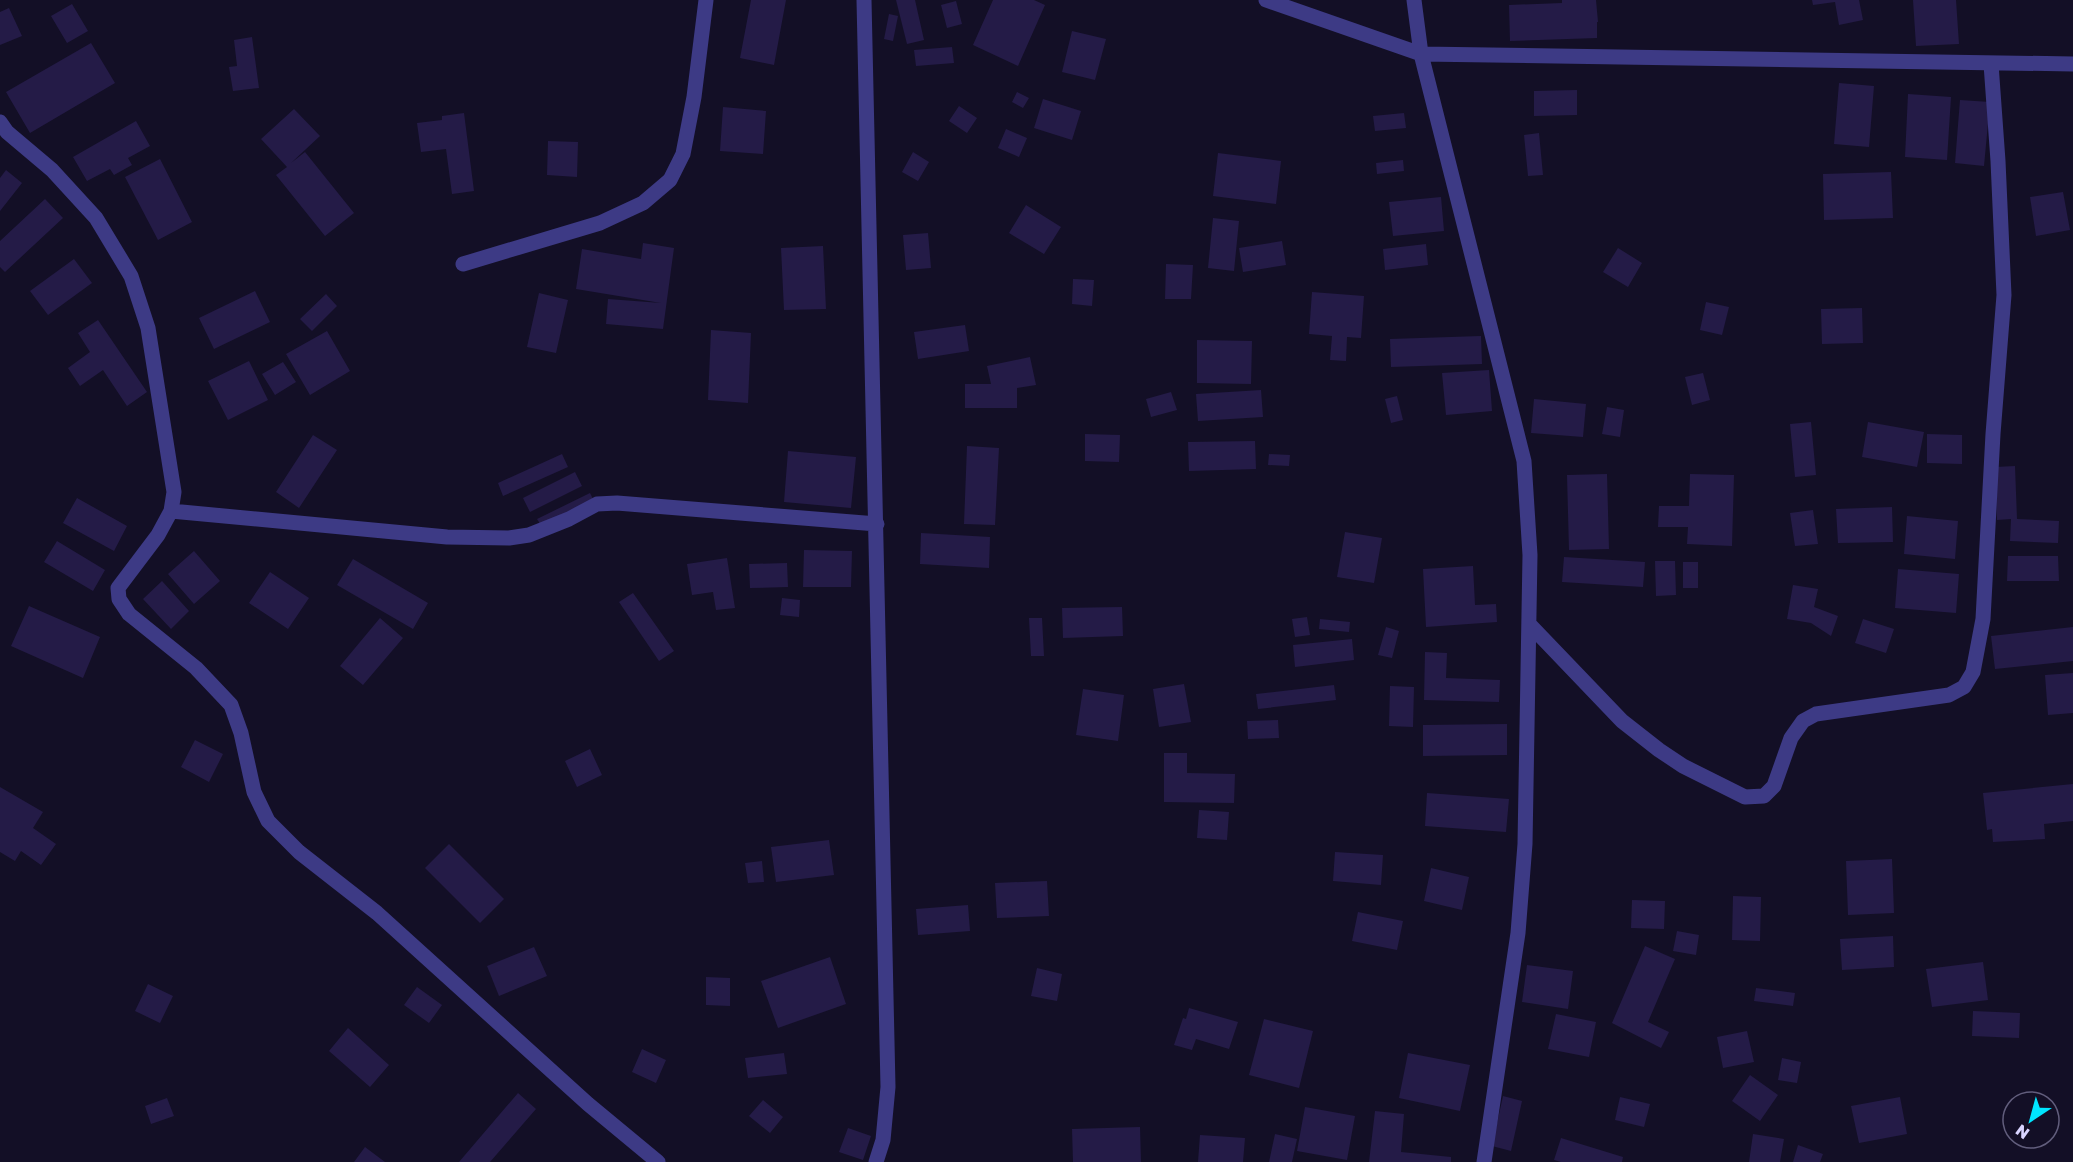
<svg xmlns="http://www.w3.org/2000/svg" width="2073" height="1162" viewBox="0 0 2073 1162" font-family="'Golos Text',sans-serif">
<rect width="100%" height="100%" fill="#130f26"/>
<path fill="#241b47" d="M751 0H786L774 65 740 58Z
M896 0H915L924 40 907 44Z
M993 0H1034L1045 5 1018 66 973 45Z
M1562 0H1596L1598 22H1597V38L1510 41 1509 5 1562 3Z
M1812 0H1859L1863 20 1839 25 1835 2 1813 5Z
M1913 0H1956L1959 44 1916 46Z
M956 1 962 24 947 28 941 5Z
M72 4 88 31 67 43 51 16Z
M9 8 22 36 0 45V12Z
M889 14 898 16 893 41 884 39Z
M1072 31 1106 39 1095 80 1062 72Z
M252 37 259 88 233 91 229 67 237 66 234 40Z
M91 43 115 83 30 133 6 92Z
M952 47 954 63 916 66 914 50Z
M1839 83 1874 86 1869 147 1834 144Z
M1577 90V115L1534 116V91Z
M1017 92 1029 98 1023 108 1012 102Z
M1908 94 1951 97 1947 160 1905 157Z
M1043 99 1081 111 1072 140 1034 128Z
M1960 100 1990 102 1984 166 1955 163Z
M959 106 977 118 967 133 949 121Z
M723 107 766 111 763 154 720 151Z
M294 109 320 136 291 163 305 152 354 213 325 236 276 175 287 167 261 139Z
M464 113 474 191 452 194 446 149 421 152 417 123 442 120V116Z
M1404 113 1406 128 1375 131 1373 116Z
M136 121 150 146 128 158 132 165 114 175 110 169 87 181 73 157Z
M1006 129 1027 138 1019 157 998 148Z
M1539 133 1543 175 1528 176 1524 135Z
M548 141 578 142 577 177 547 175Z
M913 152 929 162 918 181 902 172Z
M1218 153 1281 161 1276 204 1213 196Z
M160 159 192 222 158 240 125 177Z
M1403 160 1404 171 1377 174 1376 163Z
M6 170 22 183 0 211V178Z
M1891 172 1893 218 1824 220 1823 174Z
M2063 192 2070 230 2036 236 2030 197Z
M1441 197 1444 231 1393 236 1389 202Z
M45 199 63 218 5 272 0 267V241Z
M1026 205 1061 227 1044 254 1009 233Z
M1213 218 1239 221 1234 271 1208 268Z
M928 233 931 268 906 270 903 235Z
M1282 241 1286 265 1243 272 1239 248Z
M643 243 674 248 663 329 606 324 608 299 661 303 576 289 582 249 641 259Z
M1426 244 1428 265 1385 270 1383 249Z
M823 246 826 309 784 310 781 248Z
M1618 248 1642 263 1628 287 1603 272Z
M74 259 92 283 48 315 30 291Z
M1166 264 1193 265 1191 299H1165Z
M1073 279 1094 280 1092 306 1072 304Z
M255 291 270 322 214 349 199 318Z
M1312 292 1364 296 1361 338 1347 337 1346 361 1330 360 1332 336 1309 334Z
M539 293 568 300 556 353 527 347Z
M326 294 337 306 312 331 300 319Z
M1706 302 1729 307 1722 335 1700 330Z
M1862 308 1863 343 1822 344 1821 309Z
M98 320 147 392 127 406 103 370 80 386 68 368 90 352 78 333Z
M965 325 969 351 918 359 914 332Z
M711 330 751 333 748 403 708 400Z
M327 331 350 371 310 395 286 354Z
M1481 336 1482 364 1391 367 1390 339Z
M1197 340 1252 341 1251 384 1197 383Z
M1030 357 1036 385 1017 388V408H965V384H991L987 366Z
M249 361 268 400 228 420 208 381Z
M283 362 296 382 275 395 262 374Z
M1489 370 1492 411 1446 415 1442 373Z
M1703 373 1710 400 1692 405 1685 377Z
M1261 390 1263 417 1198 421 1196 394Z
M1171 392 1177 410 1151 417 1146 399Z
M1397 396 1403 420 1391 423 1385 399Z
M1534 399 1586 404 1583 437 1531 433Z
M1607 407 1624 410 1620 437 1602 434Z
M1811 422 1816 475 1795 477 1790 424Z
M1868 422 1924 432 1917 467 1862 457Z
M1085 434 1120 435 1119 462 1085 461Z
M1927 434 1962 435V464L1927 463Z
M313 435 337 450 299 508 276 492Z
M1255 441 1256 469 1189 471 1188 442Z
M967 446 999 448 995 525 964 524Z
M788 451 856 457 851 508 784 502Z
M562 454 568 467 503 496 498 483Z
M1269 454 1290 455 1289 466 1268 465Z
M2015 466 2017 519 2059 521 2058 543 2010 541 2011 519 1997 520 1995 467Z
M575 472 582 486 530 512 523 498Z
M1607 474 1609 549 1569 550 1567 475Z
M1690 474 1734 475 1732 546 1687 544 1688 527H1658L1659 506H1689Z
M590 493 594 501 542 527 537 519Z
M77 498 127 526 114 551 63 523Z
M1892 507 1893 542 1838 543 1836 509Z
M1813 510 1818 544 1795 546 1790 513Z
M1907 516 1958 521 1955 559 1904 554Z
M1345 532 1382 538 1374 583 1337 577Z
M921 533 990 537 989 568 920 564Z
M57 541 105 570 93 591 44 562Z
M804 550 852 551 851 587H803Z
M194 551 220 581 194 604 168 574Z
M2008 556H2058L2059 581H2007Z
M1564 557 1645 562 1643 587 1562 582Z
M727 558 735 608 716 610 713 592 692 595 687 564Z
M353 559 428 603 413 629 337 585Z
M1655 561H1675L1676 595 1656 596Z
M1683 562H1698V588H1683Z
M787 563 788 587 750 588 749 564Z
M1473 566 1475 605 1496 604 1497 622 1426 627 1423 569Z
M1898 569 1959 574 1956 613 1895 608Z
M270 572 309 598 288 629 249 603Z
M162 581 189 611 171 629 143 599Z
M1793 585 1818 589 1814 607 1838 616 1831 636 1811 623 1787 619Z
M633 593 674 651 659 661 619 602Z
M782 598 800 600 799 617 780 615Z
M29 606 100 637 83 678 11 646Z
M1122 607 1123 636 1063 638 1062 608Z
M1307 617 1310 635 1295 637 1292 619Z
M380 618 403 638 363 685 340 666Z
M1029 618H1042L1044 656H1031Z
M1320 619 1350 622 1349 632 1319 629Z
M1863 619 1894 629 1886 653 1855 643Z
M1386 627 1399 631 1392 658 1378 655Z
M2073 627V661L1995 669 1991 636Z
M1352 639 1354 660 1295 667 1293 645Z
M1425 652 1447 653 1446 678 1500 680 1499 702 1424 700Z
M2073 673V713L2048 715 2045 675Z
M1184 684 1191 722 1159 727 1153 689Z
M1334 685 1336 700 1258 709 1256 694Z
M1390 686 1414 687 1413 727 1389 726Z
M1083 689 1124 695 1118 741 1076 735Z
M1278 720 1279 738 1248 739 1247 721Z
M1507 724V755L1423 756V725Z
M195 740 223 754 209 782 181 767Z
M590 749 602 775 577 787 565 761Z
M1164 753H1187V773L1235 774 1234 803 1164 802Z
M2073 784V821L2044 824 2045 839 1993 842 1992 829 1987 830 1983 793Z
M0 787 43 812 33 828 56 844 41 865 21 851 15 861 0 852Z
M1427 793 1509 799 1506 832 1425 826Z
M1199 810 1229 812 1227 840 1197 838Z
M829 840 834 875 776 882 771 847Z
M449 844 504 899 480 923 425 868Z
M1335 852 1383 855 1381 885 1333 881Z
M1892 859 1894 913 1848 915 1846 861Z
M762 861 764 882 748 883 745 863Z
M1431 868 1469 877 1462 910 1424 901Z
M1047 881 1049 916 997 918 995 883Z
M1733 896 1761 897 1760 941 1732 940Z
M1632 900 1665 901 1664 929 1631 928Z
M968 905 970 931 918 935 916 909Z
M1358 912 1403 921 1397 950 1352 941Z
M1677 931 1699 935 1696 955 1673 951Z
M1893 936 1894 967 1842 970 1840 939Z
M1645 946 1675 959 1648 1022 1669 1032 1661 1048 1612 1023Z
M534 947 547 976 499 996 487 966Z
M830 957 846 1004 778 1028 761 981Z
M1983 962 1988 1000 1932 1007 1926 969Z
M1527 965 1573 971 1568 1009 1522 1002Z
M1037 968 1062 974 1057 1001 1031 996Z
M706 977 730 978V1006L706 1005Z
M148 984 173 996 160 1023 135 1011Z
M417 987 442 1005 429 1023 404 1005Z
M1756 988 1795 993 1793 1006 1754 1001Z
M1189 1008 1238 1022 1229 1049 1196 1039 1192 1050 1174 1045 1183 1018 1186 1019Z
M1973 1011 2020 1013 2019 1038 1972 1036Z
M1556 1014 1596 1022 1589 1057 1548 1049Z
M1264 1019 1313 1031 1299 1088 1249 1075Z
M348 1028 389 1065 370 1087 329 1051Z
M1747 1031 1754 1062 1723 1068 1717 1037Z
M642 1049 666 1060 656 1083 632 1072Z
M784 1053 787 1074 748 1078 745 1058Z
M1408 1053 1470 1065 1460 1111 1399 1098Z
M1782 1058 1801 1062 1797 1083 1778 1080Z
M1750 1075 1778 1095 1760 1121 1732 1101Z
M518 1093 536 1109 490 1162H459Z
M1503 1096 1522 1101 1511 1151 1492 1146Z
M1620 1097 1650 1104 1644 1127 1615 1120Z
M1900 1097 1907 1134 1859 1143 1851 1106Z
M167 1098 174 1116 151 1124 145 1106Z
M763 1100 783 1117 770 1133 749 1116Z
M1305 1107 1355 1116 1347 1160 1297 1151Z
M1375 1111 1404 1114 1401 1152 1451 1157V1162H1369Z
M1140 1127 1141 1162H1073L1072 1129Z
M848 1128 871 1136 863 1160 839 1152Z
M1275 1134 1297 1139 1292 1162H1269Z
M1753 1134 1784 1139 1780 1162H1749Z
M1200 1135 1245 1138 1243 1162H1198Z
M1561 1138 1623 1157 1622 1162H1561L1554 1160Z
M1798 1145 1823 1154 1820 1162H1793Z
M365 1147 385 1162H354Z"/>
<g fill="none" stroke-linecap="round" stroke-linejoin="round">
<path stroke="#3d3a85" stroke-width="15" d="M864 0 888 1087 883 1140 876 1162
M1266 0 1421 54 2073 64
M1414 0 1421 54 1524 461 1530 555 1525 844 1518 933 1484 1162
M0 122 7 132 52 170 96 218 131 276 148 328 174 492 171 511 158 535 118 588 119 599 129 614 196 668 231 705 241 733 254 792 268 821 299 852 377 913 588 1104 658 1162
M463 264 600 223 643 203 670 180 683 154 694 97 706 0
M171 511 447 537 509 538 529 535 569 519 597 504 617 503 877 524
M1529 624 1622 721 1659 750 1683 766 1745 797 1764 796 1774 786 1791 738 1803 721 1816 714 1949 695 1964 687 1973 672 1983 619 1993 434 2004 295 1998 161 1991 64"/>
</g>
<g transform="translate(2031 1120) rotate(216)"><circle r="28" fill="#130f26" stroke="#625e7d" stroke-width="1.5"/>
<path d="M0-4.5L10 22L0 15L-10 22Z" fill="#00e5ff"/>
<text y="-9" font-size="16" font-weight="bold" text-anchor="middle" fill="#d9d4ff">N</text>
</g>
</svg>
